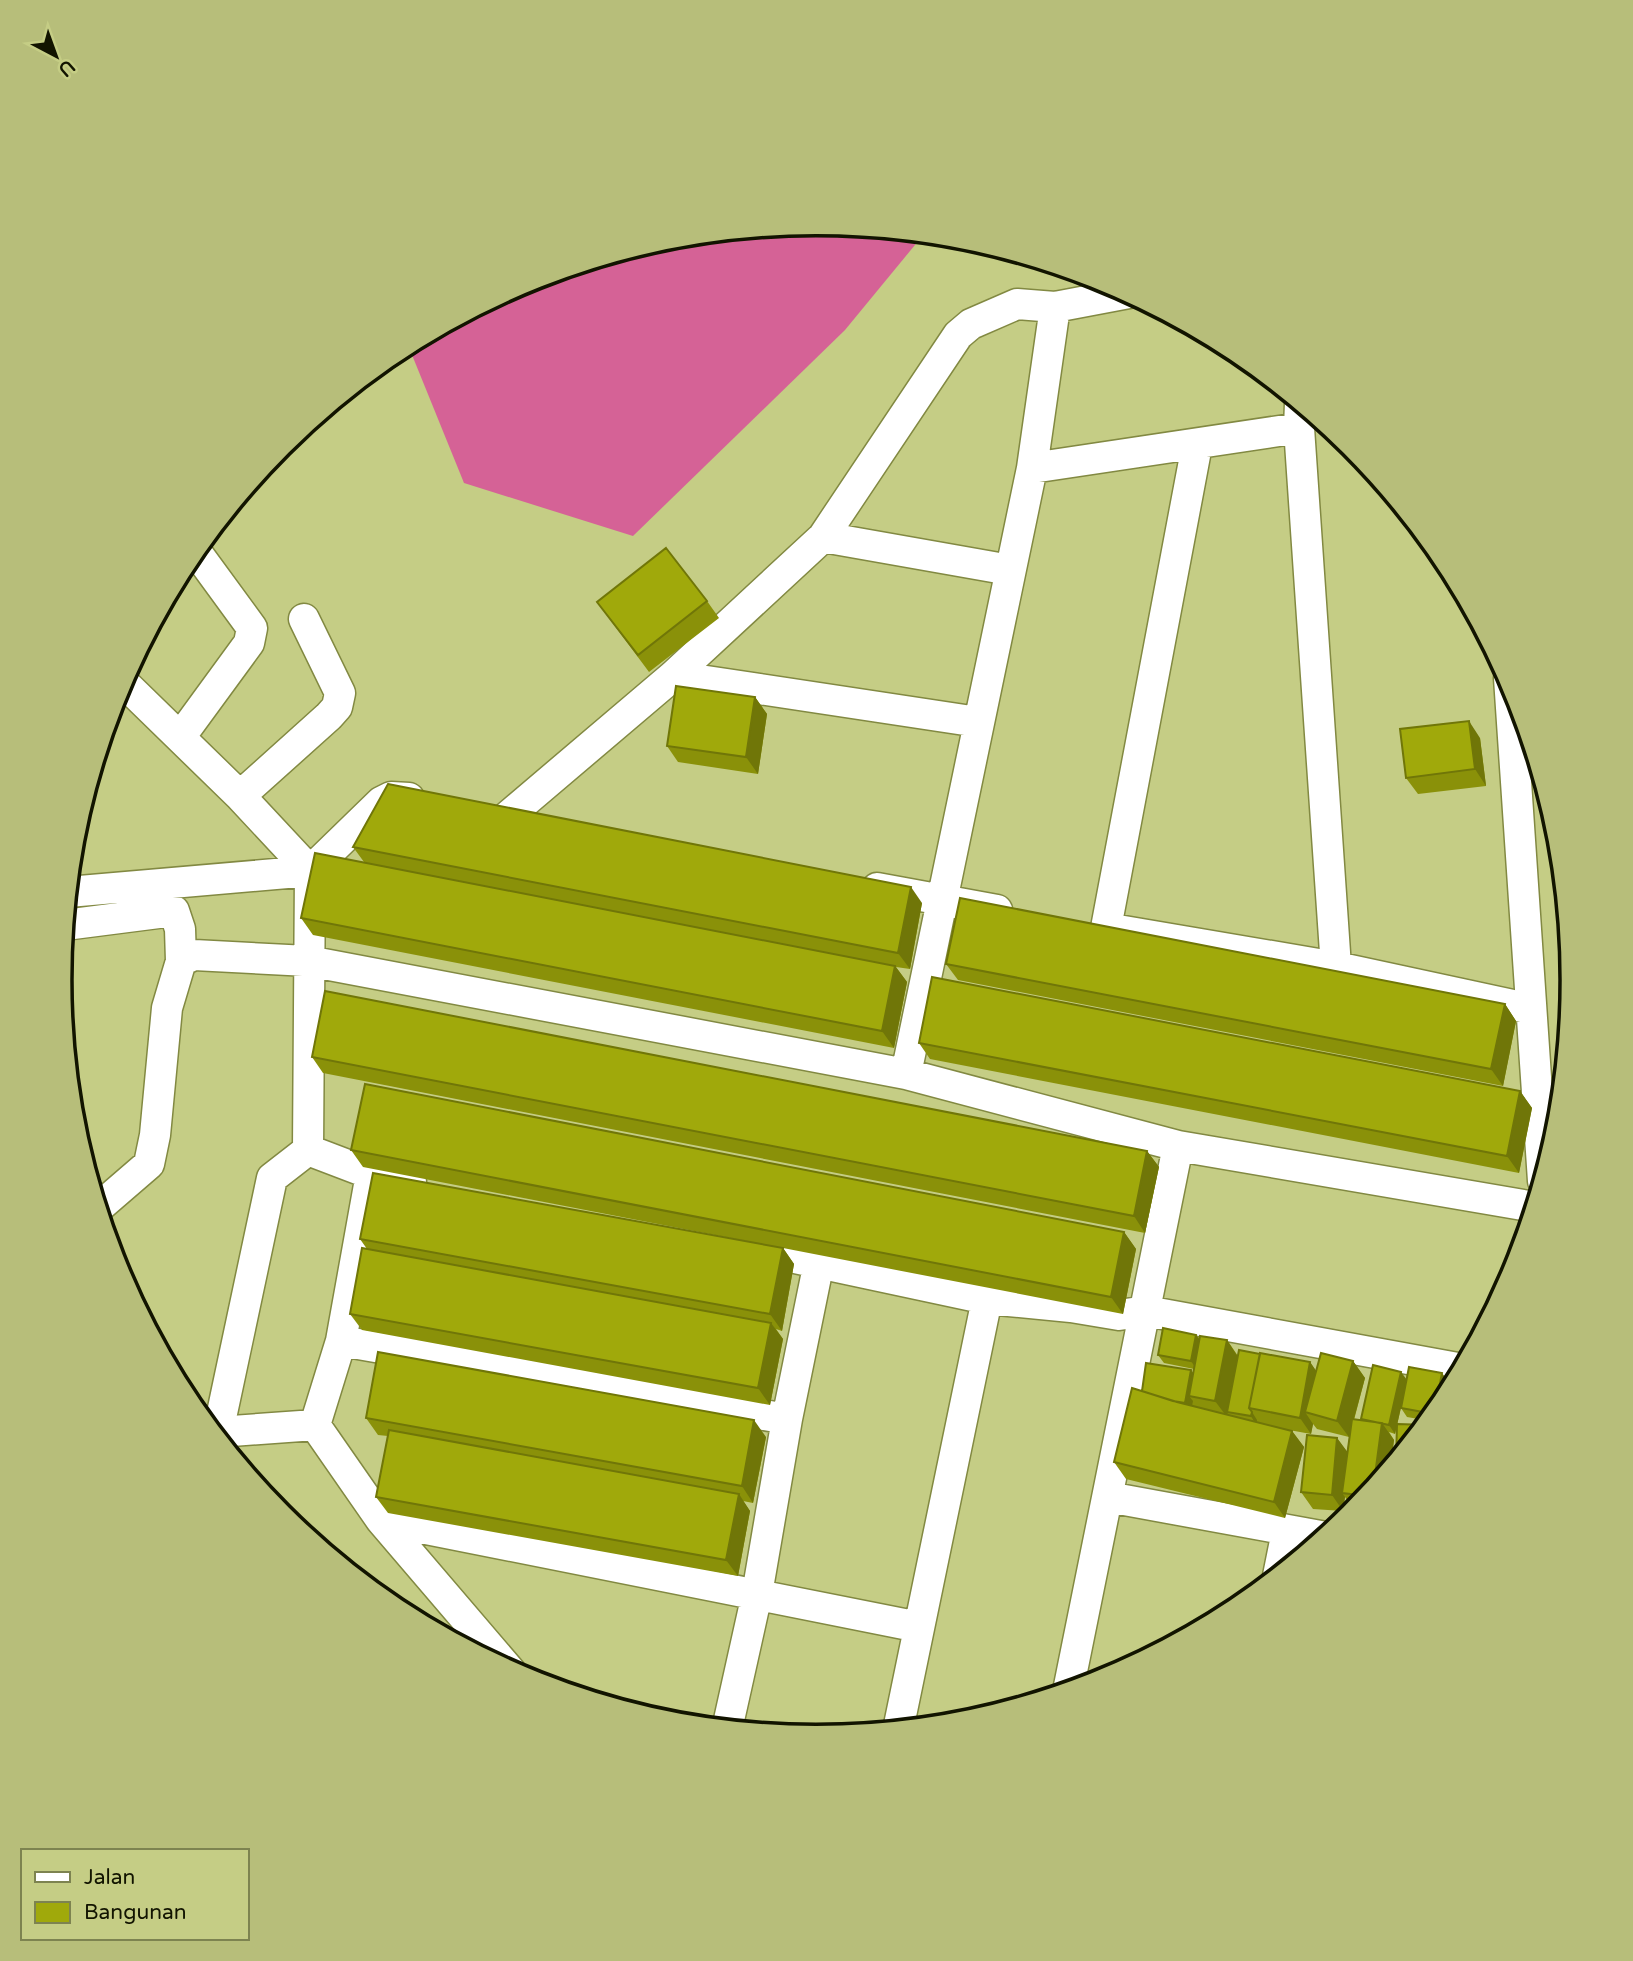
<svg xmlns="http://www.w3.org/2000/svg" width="1633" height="1961" viewBox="0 0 1633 1961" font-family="'Varela Round',sans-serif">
<rect width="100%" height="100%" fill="#c5cd85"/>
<path fill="#d56296" d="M817 224 924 234 845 330 633 536 464 483 408 345 527 281 669 238Z"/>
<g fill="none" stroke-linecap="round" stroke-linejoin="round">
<g stroke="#828942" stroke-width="33">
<path id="street" d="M1300 403 1299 428 1336 967
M1032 468 1299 428
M823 537 1010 570
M673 676 978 722
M1509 678 1543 1181
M122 681 240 796 310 871 308 1150
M181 736 249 643 252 628 195 550
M240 796 329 716 337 707 340 693 304 619
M507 817 673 676 823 537 958 335 971 324 1017 304 1055 307 1129 293
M877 888 997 910
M68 892 310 871 381 802 391 797 409 798
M65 925 174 911 180 929 181 961
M1106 928 1197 445
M1112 929 1336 967 1531 1009
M906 1074 1032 468 1055 307
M308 1150 371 1174 411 1182
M371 1174 341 1341 315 1425 381 1520 511 1672
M98 1208 149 1164 155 1135 167 1008 181 961 194 955 308 961 906 1074 1178 1146 1535 1207
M748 1248 987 1299 1071 1307 1119 1315 1146 1311 1463 1369
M341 1341 787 1419
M218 1432 272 1178 308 1150
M214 1434 218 1432 315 1425
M1108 1497 1326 1537
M381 1520 919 1627
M1278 1576 1287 1531
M1068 1691 1178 1146
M727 1729 757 1594 787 1419 819 1262
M898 1730 987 1299"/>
</g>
<use href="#street" stroke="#fff" stroke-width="30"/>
</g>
<path fill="#8a9109" d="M707 601 719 618 649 672 597 602Z
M755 697 767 714 758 774 678 762 667 746Z
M1480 738 1486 786 1418 794 1406 778Z
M353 847 922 903 910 969 896 967 907 982 894 1048 313 935 301 918 364 862Z
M946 964 1505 1004 1516 1021 1503 1086 958 980Z
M919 1043 1520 1091 1532 1108 1519 1173 930 1059Z
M312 1057 1147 1151 1159 1167 1145 1233 323 1073Z
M351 1150 1124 1232 1136 1249 1123 1314 783 1248 794 1264 782 1331 776 1329 783 1339 770 1405 362 1330 350 1314 367 1249 360 1239 751 1242 363 1167Z
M1196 1335 1200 1339 1227 1340 1238 1356 1260 1354 1310 1362 1316 1371 1353 1361 1365 1378 1354 1420 1362 1421 1361 1419 1406 1379 1448 1381 1446 1401 1430 1421 1407 1417 1401 1408 1403 1399 1395 1434 1389 1432 1394 1440 1390 1470 1357 1510 1353 1509 1345 1497 1343 1511 1313 1509 1301 1492 1337 1438 1347 1452 1350 1432 1349 1437 1317 1429 1313 1424 1311 1434 1289 1430 1292 1431 1304 1447 1285 1518 1126 1479 1114 1462 1191 1370 1193 1373 1194 1369 1164 1363 1158 1355Z
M366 1418 766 1437 753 1503 743 1501 750 1511 738 1576 388 1513 376 1497 388 1436 378 1435Z"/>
<path fill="#707608" d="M755 697 767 714 758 774 746 757Z
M1469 721 1480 738 1486 786 1475 769Z
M911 887 922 903 910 969 898 953Z
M895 966 907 982 894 1048 882 1031Z
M1505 1004 1516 1021 1503 1086 1491 1069Z
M1520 1091 1532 1108 1519 1173 1507 1156Z
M1147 1151 1159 1167 1145 1233 1134 1216Z
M1124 1232 1136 1249 1123 1314 1111 1297Z
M783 1248 794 1264 782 1331 770 1314Z
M771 1323 783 1339 770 1405 758 1388Z
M1196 1335 1202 1343 1197 1370 1191 1361Z
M1227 1340 1238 1357 1227 1417 1215 1401Z
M1353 1361 1365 1378 1349 1437 1337 1421Z
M1310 1362 1321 1378 1305 1412 1313 1424 1311 1434 1300 1418Z
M1191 1370 1197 1379 1189 1396 1193 1401 1191 1411 1185 1403Z
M1401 1372 1407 1380 1395 1434 1389 1425Z
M1442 1373 1448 1381 1443 1404 1434 1415Z
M1252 1412 1257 1420 1256 1425 1251 1416Z
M754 1420 766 1437 753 1503 742 1486Z
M1382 1423 1394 1440 1390 1470 1373 1490Z
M1292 1431 1304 1447 1285 1518 1274 1502Z
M1337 1438 1349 1454 1342 1493 1345 1497 1343 1511 1332 1495Z
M739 1494 750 1511 738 1576 726 1560Z"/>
<path fill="#a0a90b" stroke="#707608" stroke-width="2" d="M666 548 707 601 638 655 597 602Z
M676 686 755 697 746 757 667 746Z
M1469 721 1475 769 1406 778 1400 729Z
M388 784 911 887 898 953 353 847Z
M315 853 895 966 882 1031 301 918Z
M960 898 1505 1004 1491 1069 946 964Z
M932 977 1520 1091 1507 1156 919 1043Z
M325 991 1147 1151 1134 1216 312 1057Z
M365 1084 1124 1232 1111 1297 351 1150Z
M373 1173 783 1248 770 1314 360 1239Z
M362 1248 771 1323 758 1388 350 1314Z
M1163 1328 1196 1335 1191 1361 1158 1355Z
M1200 1336 1227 1340 1215 1401 1189 1396Z
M1239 1350 1260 1354 1249 1408 1252 1412 1251 1416 1227 1412Z
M378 1352 754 1420 742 1486 366 1418Z
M1260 1353 1310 1362 1300 1418 1249 1408Z
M1321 1353 1353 1361 1337 1421 1305 1412Z
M1146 1363 1191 1370 1185 1403 1173 1401 1142 1391Z
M1373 1365 1401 1372 1389 1425 1361 1419Z
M1409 1367 1442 1373 1434 1414 1401 1408Z
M1445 1384 1454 1385 1446 1401 1441 1407Z
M1132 1388 1177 1402 1292 1431 1274 1502 1114 1462Z
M1352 1419 1382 1423 1373 1490 1368 1496 1342 1493Z
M1397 1424 1427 1425 1396 1462Z
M389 1430 739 1494 726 1560 376 1497Z
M1307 1435 1337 1438 1332 1495 1301 1492Z"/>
<path d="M0 0H1633V1961H0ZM72 980a744 744 0 1 1 1488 0a744 744 0 1 1-1488 0Z" fill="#b7be7a" fill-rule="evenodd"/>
<path fill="none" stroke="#121400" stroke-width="3.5" d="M72 980a744 744 0 1 1 1488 0a744 744 0 1 1-1488 0Z"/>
<rect x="21" y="1849" width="228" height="91" fill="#c5cd85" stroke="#7d8350" stroke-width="2"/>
<rect x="35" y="1872" width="35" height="10" fill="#ffffff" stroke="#7d8350" stroke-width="2"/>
<text x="84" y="1884" font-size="21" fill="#121400">Jalan</text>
<rect x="35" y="1902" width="35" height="21" fill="#a0a90b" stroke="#7d8350" stroke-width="2"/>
<text x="84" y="1919" font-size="21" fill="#121400">Bangunan</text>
<g transform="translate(56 56) rotate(139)" stroke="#c5cd85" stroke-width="5" paint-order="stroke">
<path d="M0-5L12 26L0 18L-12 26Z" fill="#121400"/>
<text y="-10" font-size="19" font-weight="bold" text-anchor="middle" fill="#121400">U</text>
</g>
</svg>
